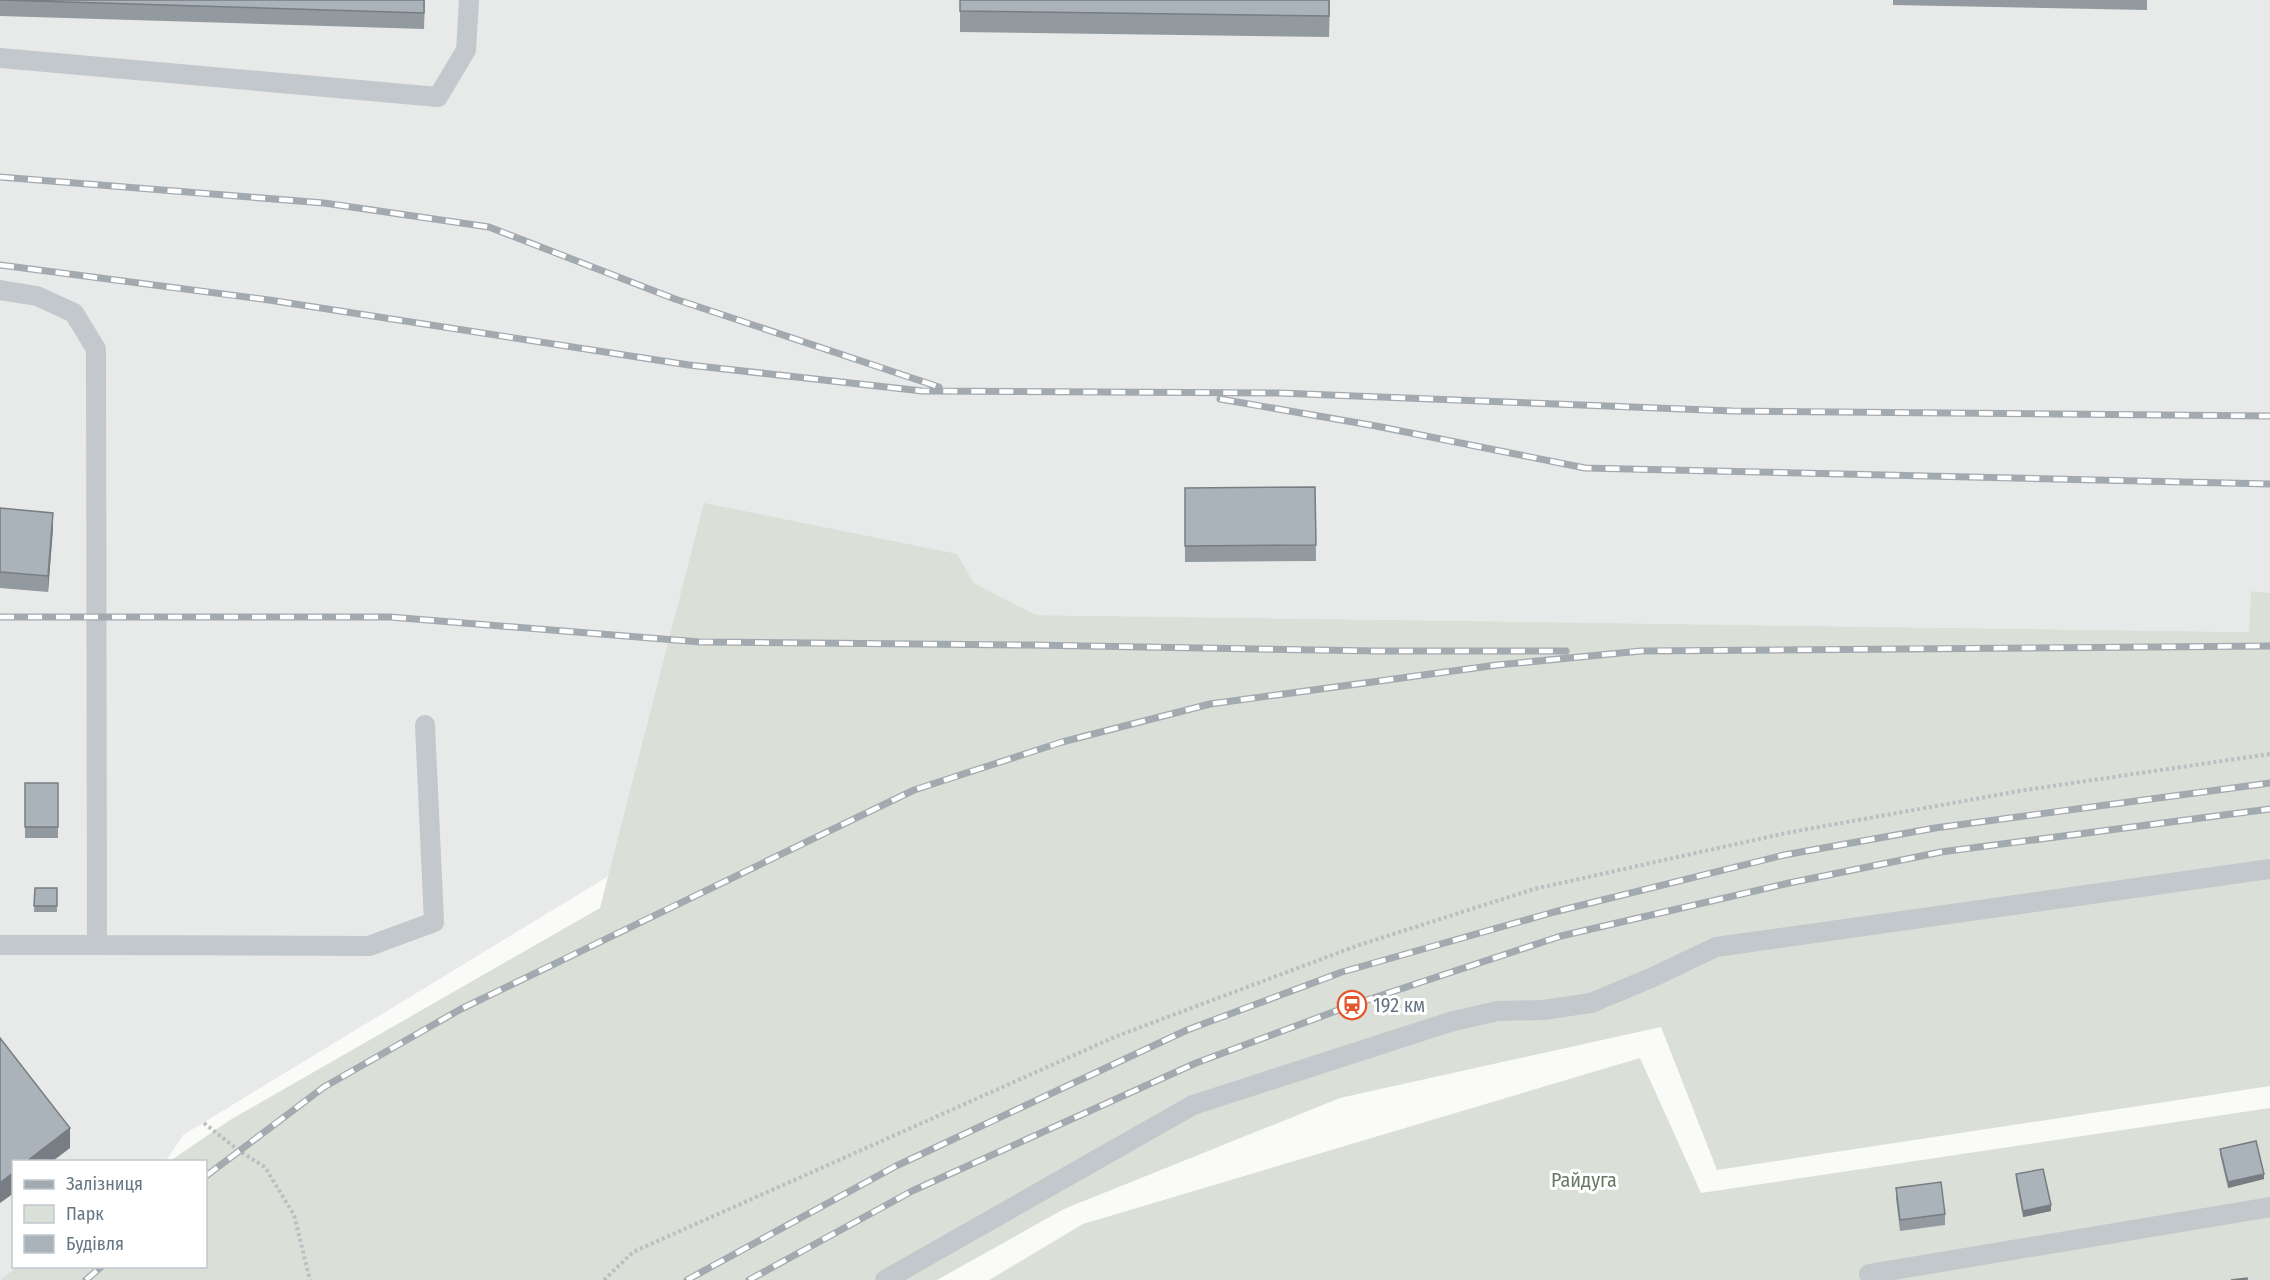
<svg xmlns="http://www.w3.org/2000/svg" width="2270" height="1280" viewBox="0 0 2270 1280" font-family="'Fira Sans Condensed',sans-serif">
<rect width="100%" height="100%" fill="#fafaf8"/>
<path fill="#e8e9e9" d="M0 0H2270V593L2251 591 2249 632 1036 615 974 583 957 554 645 854 183 1135 166 1161 14 1162V1266L98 1267 0 1280Z"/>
<path fill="#dadfd7" d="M704 503 957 554 974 583 1036 615 2249 632 2251 591 2270 593V1086L1717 1170 1661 1027 1340 1098 1064 1209 937 1280H0L17 1267 206 1266V1162L170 1161 230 1120 600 908Z
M1640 1058 1701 1193 2270 1108V1280H989L1083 1224Z"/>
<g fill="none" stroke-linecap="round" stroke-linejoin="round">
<path stroke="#bbbfc2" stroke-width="4" stroke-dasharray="3 3" stroke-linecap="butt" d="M204 1123 238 1150 265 1167 294 1215 310 1280
M604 1280 633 1252 1117 1036 1359 945 1534 889 1786 833 2025 790 2270 754"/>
<path stroke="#c3c8cc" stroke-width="20" d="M0 58 438 97 466 50 469 0
M0 290 37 296 74 313 96 349 97 945H0
M97 945 369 946 434 922 425 725
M1869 1274 2270 1207
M885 1280 1193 1105 1450 1022 1497 1011 1543 1010 1591 1003 1653 977 1716 947 2270 869"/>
<g stroke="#a2aab0" stroke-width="7">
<path id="rail" d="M0 177 324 203 489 227 675 299 939 387
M0 265 269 300 689 365 922 391 1279 393 1733 411 2270 416
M1220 399 1376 426 1585 468 2270 484
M0 617H390L700 642 1029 645 1378 651H1566
M206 1176 324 1087 461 1009 914 790 1062 742 1210 704 1497 665 1641 651 2270 646
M86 1280 102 1266
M687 1280 896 1166 1187 1030 1342 972 1554 912 1784 855 1935 828 2270 783
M749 1280 912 1191 1196 1063 1352 1005 1561 936 1789 883 1941 852 2270 809"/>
</g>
<use href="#rail" stroke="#fff" stroke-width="4.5" stroke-dasharray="14" stroke-linecap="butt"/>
</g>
<path fill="#929a9f" d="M0 0H425L424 29 0 16Z
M960 0H1330L1329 37 960 32Z
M1893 0H2147V10L1893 5Z
M1315 487 1316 561 1185 562V488Z
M0 508 53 528 48 592 0 588Z
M25 783H58V838H25Z
M35 888H57V912H34Z
M2220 1149 2264 1179 2228 1188 2220 1154Z
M2016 1174 2051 1211 2023 1217 2016 1180Z
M1896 1188 1945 1214V1225L1900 1231 1896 1198Z"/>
<path fill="#777d82" d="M53 513V528L48 592V576Z
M70 1128V1148L53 1161H27Z
M14 1172V1193L0 1203V1183Z
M2264 1174V1179L2228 1188V1182Z
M2051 1205V1211L2023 1217V1211Z"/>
<path fill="#aab3b9" stroke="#777d82" stroke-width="1.5" d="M0 0H424V13Z
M960 0H1329V16L960 11Z
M1315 487 1316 545 1185 546V488Z
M0 508 53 513 48 576 0 572Z
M25 783H58V827H25Z
M35 888H57V906H34Z
M0 1038 70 1128 27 1161H14V1172L0 1183Z
M2256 1141 2264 1174 2228 1182 2220 1149Z
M2043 1169 2051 1205 2023 1211 2016 1174Z
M1941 1182 1945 1214 1900 1220 1896 1188Z
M2247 1278V1280H2231Z"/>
<defs>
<g id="station-ring" transform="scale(1.5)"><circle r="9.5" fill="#fff" stroke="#e4572e" stroke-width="1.5"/><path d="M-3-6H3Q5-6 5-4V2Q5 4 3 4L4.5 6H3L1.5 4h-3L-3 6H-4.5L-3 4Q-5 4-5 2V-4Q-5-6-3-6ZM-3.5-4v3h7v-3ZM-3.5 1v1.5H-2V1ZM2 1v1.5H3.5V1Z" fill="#e4572e"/></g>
</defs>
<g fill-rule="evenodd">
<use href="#station-ring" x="1352" y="1005"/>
</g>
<g text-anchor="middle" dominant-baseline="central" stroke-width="6" stroke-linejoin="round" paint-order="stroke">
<g font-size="20" fill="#657683" stroke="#fff" text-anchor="start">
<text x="1373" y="1005">192 км</text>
</g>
<g font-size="20" fill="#687a64" stroke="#fff">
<text x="1584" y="1180">Райдуга</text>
</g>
</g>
<rect x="12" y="1160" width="195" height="108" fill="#ffffff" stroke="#c1c8cd" stroke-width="1.5"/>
<rect x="24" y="1180" width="30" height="9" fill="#a2aab0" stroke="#c1c8cd" stroke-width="1.5"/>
<text x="66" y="1190" font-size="18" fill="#657683">Залізниця</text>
<rect x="24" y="1205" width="30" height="18" fill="#dadfd7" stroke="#c1c8cd" stroke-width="1.5"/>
<text x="66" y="1220" font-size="18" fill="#657683">Парк</text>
<rect x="24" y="1235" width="30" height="18" fill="#aab3b9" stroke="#c1c8cd" stroke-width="1.5"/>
<text x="66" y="1250" font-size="18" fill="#657683">Будівля</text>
</svg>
